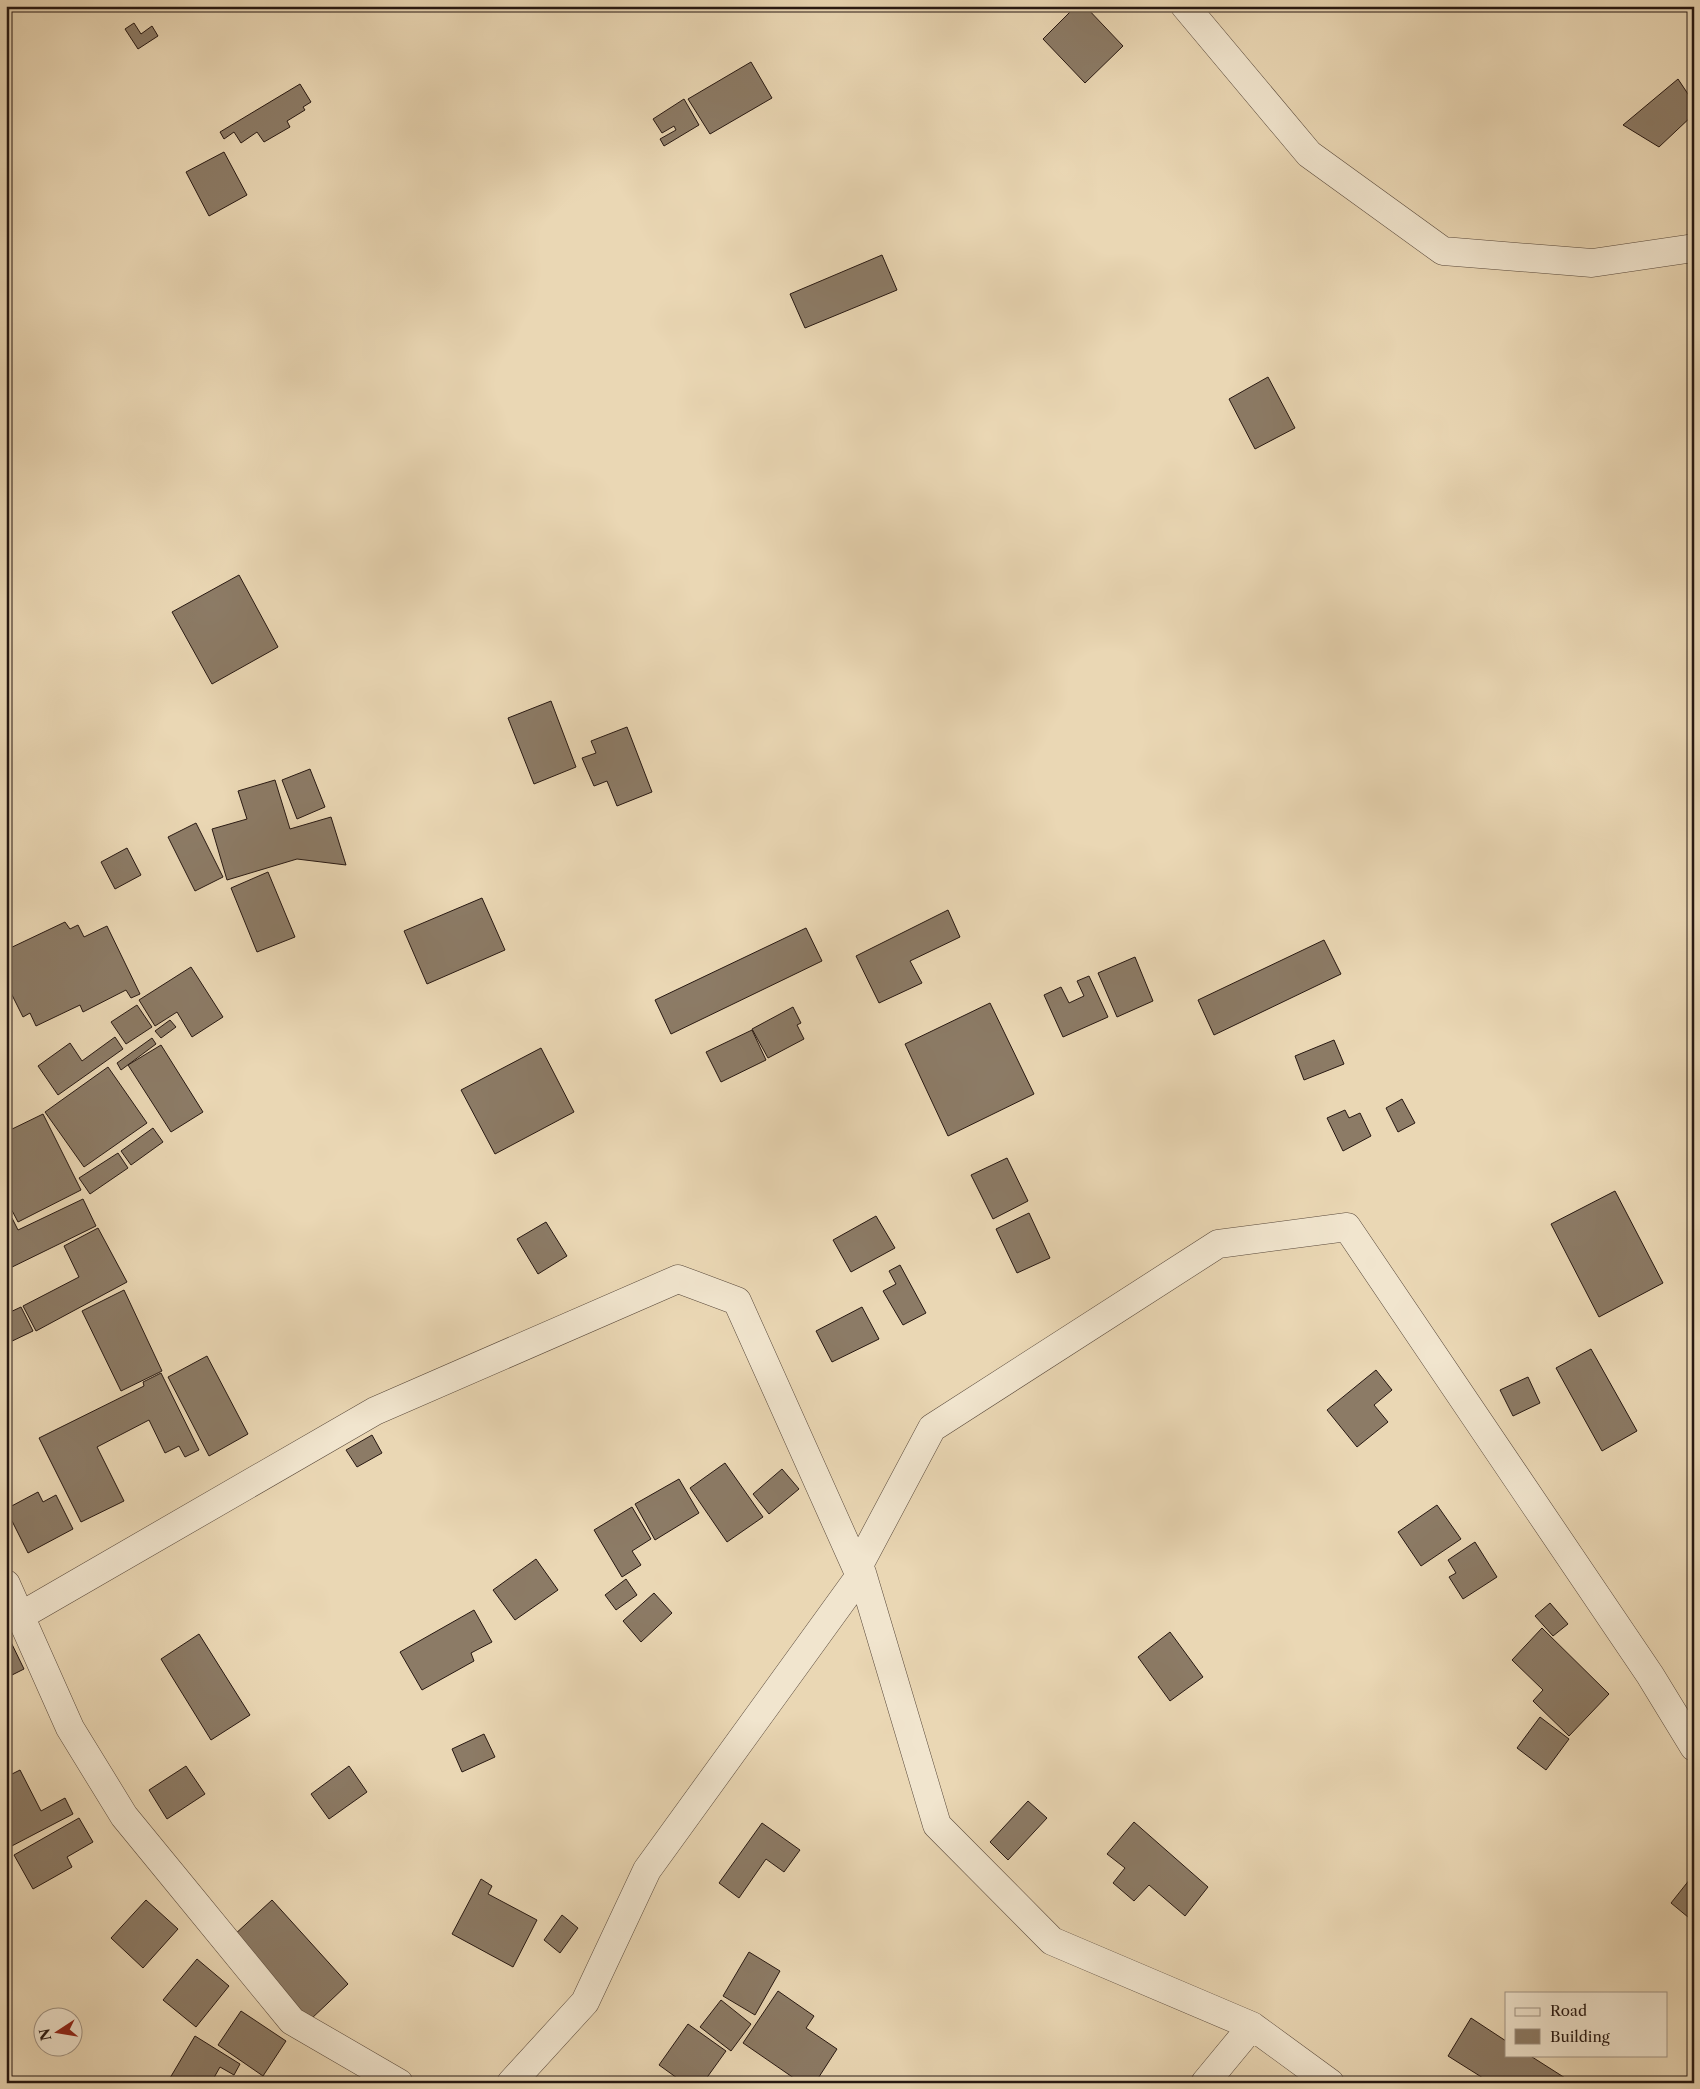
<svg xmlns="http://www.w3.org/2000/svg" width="1700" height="2089" viewBox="0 0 1700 2089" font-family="'Libre Caslon Text',serif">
<rect width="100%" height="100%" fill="#ead7b4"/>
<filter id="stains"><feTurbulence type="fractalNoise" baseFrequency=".004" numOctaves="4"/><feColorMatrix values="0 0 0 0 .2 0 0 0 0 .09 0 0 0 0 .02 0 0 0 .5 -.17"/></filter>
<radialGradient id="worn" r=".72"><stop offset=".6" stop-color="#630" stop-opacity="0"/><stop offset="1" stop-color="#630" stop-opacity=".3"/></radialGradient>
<path fill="#8c7b66" stroke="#271812" d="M1076 6H1085L1123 46 1085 83 1043 39Z
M134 23 141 34 152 26 158 36 138 49 125 29Z
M751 62 772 98 710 134 688 99Z
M1678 79 1694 103V114L1659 147 1623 125Z
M300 84 311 102 303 107 305 110 287 121 290 127 264 142 257 132 241 143 234 132 224 139 220 132Z
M684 99 699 125 664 146 660 139 676 130 674 126 662 133 653 119Z
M224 152 247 195 209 216 186 172Z
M882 255 897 290 805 328 790 294Z
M1268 377 1295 428 1255 449 1229 399Z
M239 575 278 647 212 684 172 612Z
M551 701 576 767 534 784 508 718Z
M627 727 652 792 617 806 607 781 594 786 582 758 596 753 591 741Z
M310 769 325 807 297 819 282 780Z
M275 780 290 829 331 817 346 865 297 859 227 880 212 829 247 819 238 791Z
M196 823 223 877 195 891 168 837Z
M127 848 141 875 115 889 101 862Z
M268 872 295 937 257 952 231 888Z
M482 898 505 950 427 984 404 931Z
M948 910 960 937 910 961 922 983 879 1003 856 956Z
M65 922 70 929 78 925 84 937 107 926 140 994 131 998 126 990 83 1012 80 1005 36 1026 30 1013 23 1017 6 983V950Z
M806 928 822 961 671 1034 655 1000Z
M1324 940 1341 974 1214 1035 1198 1000Z
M1135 957 1153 1001 1117 1017 1098 973Z
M191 967 223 1017 192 1037 177 1012 155 1026 139 1000Z
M1089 976 1108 1017 1063 1037 1044 995 1061 987 1069 1003 1084 996 1077 981Z
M990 1003 1034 1094 948 1136 905 1044Z
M137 1005 152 1027 126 1044 111 1022Z
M793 1007 801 1023 797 1025 804 1039 768 1058 752 1029Z
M170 1020 176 1027 161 1038 155 1031Z
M752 1030 766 1060 721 1082 706 1052Z
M115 1037 123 1049 58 1095 38 1066 70 1043 82 1061Z
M152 1038 156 1044 121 1070 117 1063Z
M1334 1040 1344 1064 1304 1080 1295 1056Z
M161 1045 203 1112 171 1132 128 1065Z
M541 1048 574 1112 495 1154 461 1090Z
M108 1067 147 1123 84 1167 45 1112Z
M1402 1099 1415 1123 1398 1132 1386 1108Z
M1345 1110 1349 1118 1360 1113 1371 1136 1343 1151 1327 1118Z
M43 1114 81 1190 18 1222 6 1199V1132Z
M153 1128 163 1142 131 1165 121 1151Z
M118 1153 128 1168 90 1194 79 1178Z
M1007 1158 1028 1201 993 1219 971 1175Z
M1615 1191 1663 1283 1599 1317 1551 1224Z
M83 1199 96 1226 6 1270V1221L12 1218 18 1230Z
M1029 1213 1050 1258 1017 1273 996 1229Z
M876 1216 895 1248 851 1272 833 1240Z
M546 1222 567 1256 538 1274 517 1239Z
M98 1228 127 1282 36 1331 23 1306 79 1277 64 1246Z
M900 1265 926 1313 903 1325 883 1291 896 1284 889 1271Z
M124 1290 162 1371 121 1391 82 1311Z
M21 1307 33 1331 6 1344V1314Z
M862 1307 879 1339 832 1362 816 1331Z
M1591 1349 1637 1431 1602 1451 1556 1368Z
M207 1356 248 1434 209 1456 168 1377Z
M1376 1370 1392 1390 1374 1405 1388 1422 1357 1447 1327 1410Z
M161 1373 199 1450 185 1457 179 1446 165 1453 149 1420 97 1447 124 1501 81 1522 39 1438 144 1386 143 1382Z
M1528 1377 1540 1403 1513 1416 1500 1390Z
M372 1435 382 1453 357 1467 346 1450Z
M725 1463 763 1517 727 1542 690 1488Z
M782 1469 799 1489 769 1514 753 1494Z
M679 1479 699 1513 655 1540 635 1504Z
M38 1492 43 1502 56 1495 73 1529 28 1553 6 1509Z
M1437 1505 1461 1539 1421 1566 1398 1532Z
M632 1507 651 1539 632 1551 641 1565 622 1577 594 1530Z
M1475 1542 1497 1577 1463 1599 1449 1577 1456 1573 1448 1560Z
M536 1559 558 1590 515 1620 493 1590Z
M626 1579 637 1595 616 1610 605 1595Z
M654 1593 672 1613 641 1642 623 1621Z
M1550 1603 1568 1624 1553 1636 1535 1616Z
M474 1610 492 1642 471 1653 474 1661 422 1690 400 1652Z
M1542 1628 1609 1694 1569 1736 1533 1701 1543 1690 1512 1660Z
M1170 1632 1203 1677 1170 1701 1138 1657Z
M7 1634 24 1669 6 1678V1635Z
M199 1634 250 1715 211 1740 161 1659Z
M1540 1717 1569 1739 1546 1770 1517 1748Z
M484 1734 495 1757 462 1772 452 1749Z
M186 1766 205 1794 167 1819 149 1790Z
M349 1766 367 1792 329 1819 311 1794Z
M20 1770 41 1811 65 1798 73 1814 6 1849V1777Z
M1028 1801 1047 1818 1008 1860 990 1842Z
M79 1818 93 1842 67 1857 72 1867 33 1889 14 1855Z
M1134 1822 1208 1887 1185 1916 1149 1885 1134 1901 1113 1883 1125 1868 1107 1854Z
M762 1823 800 1850 784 1872 766 1859 739 1898 719 1883Z
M1694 1874V1922L1671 1903Z
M481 1879 492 1886 488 1894 537 1920 513 1967 452 1934Z
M146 1900 178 1929 143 1968 111 1938Z
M272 1900 348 1984 310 2020 233 1936Z
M562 1915 578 1928 560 1953 544 1940Z
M749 1952 780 1971 755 2015 723 1996Z
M197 1959 229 1986 196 2027 163 2000Z
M778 1991 814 2016 806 2028 837 2049 815 2083H801L743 2043Z
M721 2000 751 2024 731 2051 700 2027Z
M241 2011 286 2041 263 2076 218 2045Z
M1471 2018 1506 2041V2055H1529L1573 2083H1491L1448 2056Z
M688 2024 726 2051 703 2083H684L659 2065Z
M195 2036 240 2064 234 2075 220 2067 211 2083H167Z"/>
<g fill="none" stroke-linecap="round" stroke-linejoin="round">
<g stroke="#58483a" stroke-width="29">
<path id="minor" d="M1185 6 1309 154 1443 251 1592 263 1694 248
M857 1569 932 1428 1218 1244 1347 1227 1650 1675 1694 1747
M6 1584 70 1728 124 1816 292 2021 399 2083
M22 1615 375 1411 678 1279 737 1301 857 1569 862 1573 937 1825 1052 1941 1252 2026
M511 2083 585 2002 647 1870 862 1573
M1205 2083 1252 2026 1330 2083"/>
</g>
<use href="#minor" stroke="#f1e5ce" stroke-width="28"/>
</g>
<rect width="1700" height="2089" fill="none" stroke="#ead7b4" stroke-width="25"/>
<rect x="8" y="8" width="1685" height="2074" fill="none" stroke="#271812" stroke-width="2.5"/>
<rect x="12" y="12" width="1675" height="2064" fill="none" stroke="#271812"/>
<rect x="1505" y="1992" width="162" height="65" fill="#f1e5ce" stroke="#a09383"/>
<rect x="1515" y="2008" width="25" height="8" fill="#f1e5ce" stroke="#a09383"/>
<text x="1550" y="2016" font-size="15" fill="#271812">Road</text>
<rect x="1515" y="2029" width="25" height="15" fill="#8c7b66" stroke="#a09383"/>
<text x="1550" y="2042" font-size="15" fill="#271812">Building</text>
<g transform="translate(58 2032) rotate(258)"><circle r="24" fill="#f1e5ce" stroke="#a09383"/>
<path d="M0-4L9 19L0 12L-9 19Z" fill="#8f2418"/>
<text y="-8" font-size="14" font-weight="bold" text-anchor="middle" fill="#271812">N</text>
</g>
<rect width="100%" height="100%" filter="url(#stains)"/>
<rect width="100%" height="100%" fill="url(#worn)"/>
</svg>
